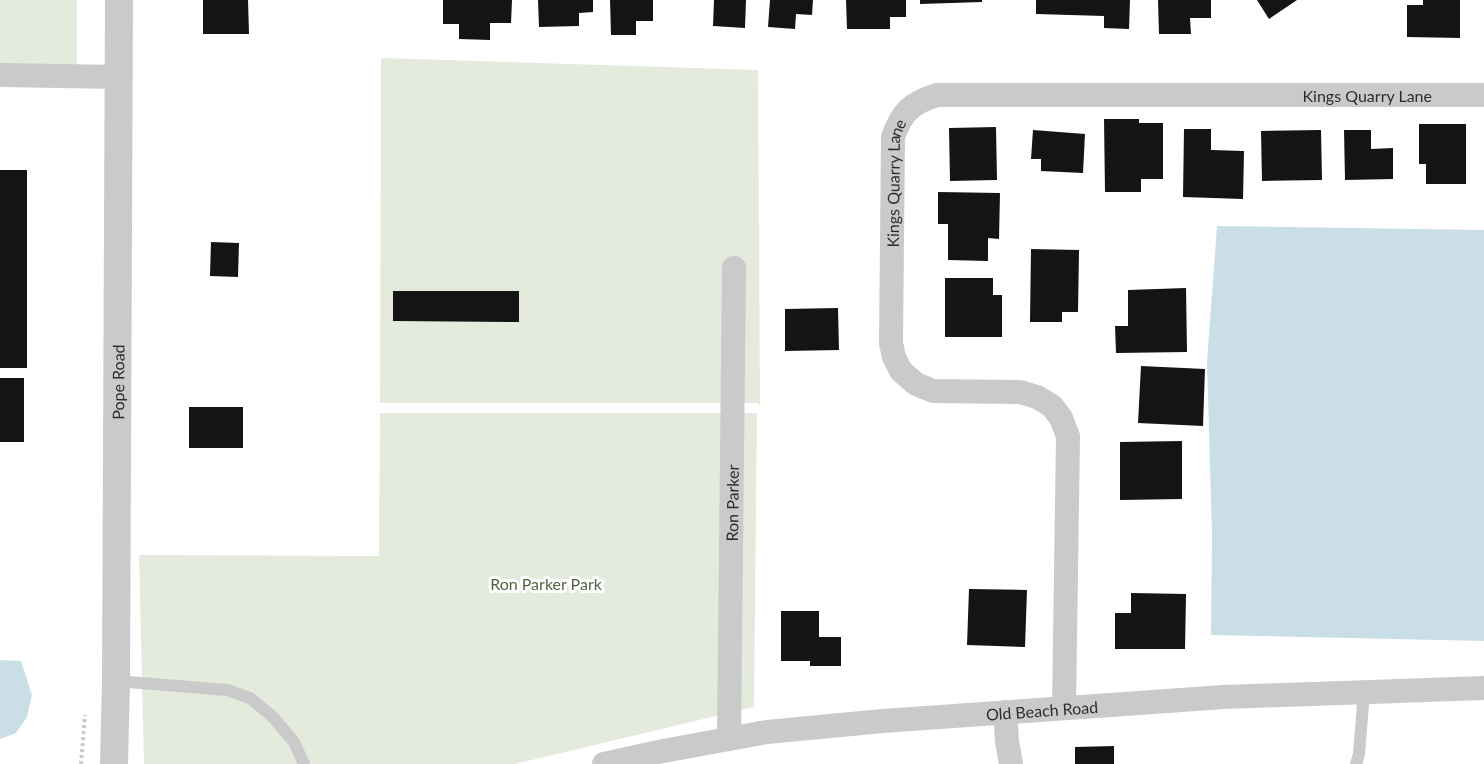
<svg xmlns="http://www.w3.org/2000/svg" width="1484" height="764" viewBox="0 0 1484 764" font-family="Lato,sans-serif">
<rect width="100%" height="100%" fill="#fff"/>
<path fill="#e4eadc" d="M0 0H77V65L0 66Z
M381 58 758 70 760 406 757 403H380Z
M380 413H757L754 707 515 764H144L139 555 379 556Z"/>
<path fill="#cadee8" d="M1217 226 1484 230V641L1211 635 1212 536 1207 362Z
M0 660 21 661 32 695 27 717 16 733 0 739Z"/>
<path fill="#141414" d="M203 0H248L249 34H203Z
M443 0H512L511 23H490V40L459 39V24H443Z
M538 0H593V12L579 13V26L539 27Z
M610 0H653V21H636V35H611Z
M714 0H746L745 28 713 26Z
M770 0H813L812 15 796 14 795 29 768 27Z
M846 0H906V17H890V29H847Z
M920 0H982V2L920 4Z
M1036 0H1130L1129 29 1104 28V16L1036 14Z
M1158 0H1211V18H1190L1191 34H1159Z
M1257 0H1297L1269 19Z
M1423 0H1460V38L1407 37V5H1423Z
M1104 119H1139V123H1163V179H1141V192H1105Z
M1419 124H1466V184H1426V164H1419Z
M996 127 997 180 950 181 949 128Z
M1184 129H1211V150L1244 151 1243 199 1183 197Z
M1033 130 1085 134 1083 173 1041 171V159H1031Z
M1321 130 1322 180 1262 181 1261 131Z
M1344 130H1371V149L1393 148V179L1345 180Z
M0 170H27V368H0Z
M938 192 1000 193 999 239 988 238V261L948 260V224H938Z
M211 242 239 243 238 277 210 276Z
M1031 249 1079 250 1078 312H1062V322H1030Z
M945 278H993V295H1002V337H945Z
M1186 288 1187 352 1116 353 1115 326H1128V290Z
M393 291H519V322L393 321Z
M838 308 839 350 785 351V309Z
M1141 366 1205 369 1203 426 1138 423Z
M0 378H24V442H0Z
M189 407H243V448H189Z
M1182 441V499L1120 500V442Z
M969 589 1027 590 1025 647 967 645Z
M1131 593 1186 594 1185 649H1115V613H1131Z
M781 611H819V637H841V666H810V661H781Z
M1114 746V764H1075V747Z"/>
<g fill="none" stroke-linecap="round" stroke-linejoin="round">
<path stroke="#cacaca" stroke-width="4" stroke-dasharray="3 3" stroke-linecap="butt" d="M81 764 85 715"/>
<path stroke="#cacaca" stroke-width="12" d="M116 681 227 690 250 698 272 716 294 742 304 764
M1356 764 1359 754 1364 692"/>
<g stroke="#cacaca" stroke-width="24">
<path d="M0 75 118 77"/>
<path id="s1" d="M1064 708 1068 436 1061 418 1052 406 1037 397 1020 392 933 391 916 384 901 371 894 357 891 343 893 137C902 112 911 103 937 95H1484"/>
<path d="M1005 712 1007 741 1011 764"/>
<path id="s2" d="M729 739 734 268"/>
<path id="s3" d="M604 764 663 751 767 732 883 721 1224 697 1484 688"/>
</g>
<path stroke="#cacaca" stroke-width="28" id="s4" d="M114 764 116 681 119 0"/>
</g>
<g text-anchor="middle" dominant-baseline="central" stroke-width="6" stroke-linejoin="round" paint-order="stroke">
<g font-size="16" fill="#2d2d2d" stroke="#fff">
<text stroke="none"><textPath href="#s1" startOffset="1197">Kings Quarry Lane</textPath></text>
<text stroke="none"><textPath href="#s1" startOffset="657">Kings Quarry Lane</textPath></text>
<text stroke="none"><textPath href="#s4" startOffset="382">Pope Road</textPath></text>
<text stroke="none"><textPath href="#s2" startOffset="236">Ron Parker</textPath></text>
<text stroke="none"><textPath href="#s3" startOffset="442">Old Beach Road</textPath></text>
</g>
<g font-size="16" fill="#53653f" stroke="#fff">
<text x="546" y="583">Ron Parker Park</text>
</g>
</g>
</svg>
